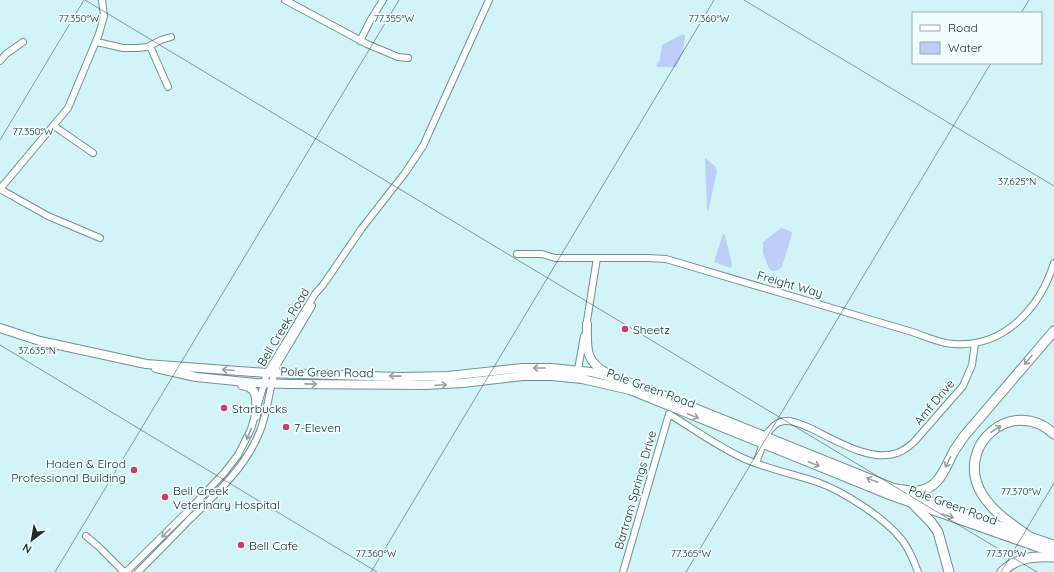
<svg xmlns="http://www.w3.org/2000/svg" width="1054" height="572" viewBox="0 0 1054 572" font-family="Quicksand,sans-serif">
<rect width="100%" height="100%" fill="#d2f4f7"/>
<path fill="#bdcef8" d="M683 34 685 36 683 53 676 67H657L656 66 660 59 662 45Z
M705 158 715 166 717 171 708 212 707 210Z
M781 228 792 232V234L782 267C779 271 773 272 769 269L763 253V242Z
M723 234 725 235 732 264 731 268 714 262Z"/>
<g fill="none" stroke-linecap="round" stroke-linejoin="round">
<g stroke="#719093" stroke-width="8">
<path id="minor" d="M285 0 367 44 398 57 408 58
M360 41 370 21 383 0
M97 42 123 48H138L147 47 161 40 171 37
M150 46 168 87
M0 61 6 54 23 42
M54 126 93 153
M0 189 68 108 99 34 104 16 102 0
M0 189 48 216 100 238
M517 254H542L555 258H648L666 259 909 331C923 335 937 343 953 344 1004 348 1040 308 1054 263
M586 327 597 258
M577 375 584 336
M765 436C769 431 774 424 780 422 790 419 801 424 810 428 833 439 871 463 897 453 904 451 909 446 914 442L963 386 972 365 975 343
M756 463 763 444
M86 536 98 546 124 572
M126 572 188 511 224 473 238 455 251 429 267 373 315 294 323 285 362 228 405 173 423 146 489 0
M138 572C155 555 172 538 189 520 217 493 246 467 260 431 269 409 269 384 278 363L312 306
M623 572 669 414C694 429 718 447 745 459 768 469 793 474 817 482 843 491 885 518 902 540 909 549 914 561 918 572"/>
</g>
<g stroke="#719093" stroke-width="10">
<path id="major" d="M587 324C587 347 584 361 607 373
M0 328 40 341 146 364 267 373 402 377 448 376 522 368H551L591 372 618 379 640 386 896 489 1054 545
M156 368 196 377 256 383 290 384 425 385 463 383 523 376H552L582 379 630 390 892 496 1054 553
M242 385C260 388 256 402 256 416"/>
</g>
<g stroke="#719093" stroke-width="11">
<path id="highway" d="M896 489C903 490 911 492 918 491 939 488 944 470 953 453 956 447 961 441 965 435L1054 331
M912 503 931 522 938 532 949 572
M1027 535C1011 524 993 512 982 494 953 446 1013 395 1054 434
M1002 572C1017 557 1034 556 1054 557"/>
</g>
<use href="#minor" stroke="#fff" stroke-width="6"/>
<use href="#major" stroke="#fff" stroke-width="8"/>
<use href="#highway" stroke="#fff" stroke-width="9"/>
</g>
<defs><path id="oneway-shaft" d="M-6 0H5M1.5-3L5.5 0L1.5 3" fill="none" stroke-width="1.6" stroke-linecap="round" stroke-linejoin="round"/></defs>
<g stroke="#999fa0">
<use href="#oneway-shaft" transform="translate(1028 360) rotate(131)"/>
<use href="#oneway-shaft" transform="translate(539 368) rotate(-180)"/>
<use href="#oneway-shaft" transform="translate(228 370) rotate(-175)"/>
<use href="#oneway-shaft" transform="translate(395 376) rotate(-179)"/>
<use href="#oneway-shaft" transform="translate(311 384) rotate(1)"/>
<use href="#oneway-shaft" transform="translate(441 385) rotate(-3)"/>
<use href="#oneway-shaft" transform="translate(693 416) rotate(22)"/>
<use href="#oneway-shaft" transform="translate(996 429) rotate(-33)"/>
<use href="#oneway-shaft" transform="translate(249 434) rotate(113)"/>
<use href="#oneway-shaft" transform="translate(948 462) rotate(115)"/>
<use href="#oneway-shaft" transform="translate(814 464) rotate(22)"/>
<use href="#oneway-shaft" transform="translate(872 480) rotate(-158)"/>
<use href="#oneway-shaft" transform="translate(948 516) rotate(19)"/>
<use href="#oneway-shaft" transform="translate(166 533) rotate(135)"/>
</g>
<path fill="none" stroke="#1d2a2b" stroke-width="1" stroke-opacity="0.45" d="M85 0 1037 572M744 0 1054 186M1021 13 1029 0M0 140 84 0M0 345 377 572M55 572 399 0M371 572 714 0M686 572 991 63M1001 572 1054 483"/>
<g fill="#ca3d6c" stroke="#effdfe" stroke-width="1.5">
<circle cx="625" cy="329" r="4"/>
<circle cx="224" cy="408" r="4"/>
<circle cx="286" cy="427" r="4"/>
<circle cx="134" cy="470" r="4"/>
<circle cx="165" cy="497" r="4"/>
<circle cx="241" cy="545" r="4"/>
</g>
<g text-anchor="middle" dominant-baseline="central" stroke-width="3.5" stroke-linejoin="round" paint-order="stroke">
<g font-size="12" fill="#1d2a2b" stroke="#effdfe">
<text transform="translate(790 284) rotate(16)">Freight Way</text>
<text transform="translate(283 327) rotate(-59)">Bell Creek Road</text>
<text transform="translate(327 372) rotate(1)">Pole Green Road</text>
<text transform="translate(651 388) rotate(20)">Pole Green Road</text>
<text transform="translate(934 402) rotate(-50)">Amf Drive</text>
<text transform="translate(635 490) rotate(-74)">Bartram Springs Drive</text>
<text transform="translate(953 505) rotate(20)">Pole Green Road</text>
</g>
<g font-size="12" fill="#1d2a2b" stroke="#effdfe" text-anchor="start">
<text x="633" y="329">Sheetz</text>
<text x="232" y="408">Starbucks</text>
<text x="294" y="427">7-Eleven</text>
<text x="126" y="463" text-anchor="end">Haden &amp; Elrod<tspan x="126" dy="14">Professional Building</tspan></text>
<text x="173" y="490">Bell Creek<tspan x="173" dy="14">Veterinary Hospital</tspan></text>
<text x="249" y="545">Bell Cafe</text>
</g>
</g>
<g font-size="10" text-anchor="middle" fill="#1d2a2b" stroke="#effdfe" stroke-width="3.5" stroke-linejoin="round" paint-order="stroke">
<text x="79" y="22">77.350°W</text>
<text x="394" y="22">77.355°W</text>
<text x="709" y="22">77.360°W</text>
<text x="33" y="135">77.350°W</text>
<text x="1017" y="185">37.625°N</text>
<text x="37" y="354">37.635°N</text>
<text x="1021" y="495">77.370°W</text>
<text x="376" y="557">77.360°W</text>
<text x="691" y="557">77.365°W</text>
<text x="1006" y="557">77.370°W</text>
</g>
<rect x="912" y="12" width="130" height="52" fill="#effdfe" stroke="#9ba9aa"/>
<rect x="920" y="25" width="20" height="6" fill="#ffffff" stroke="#9ba9aa"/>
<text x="948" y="32" font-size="12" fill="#1d2a2b">Road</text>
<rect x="920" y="42" width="20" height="12" fill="#bdcef8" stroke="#9ba9aa"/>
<text x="948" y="52" font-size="12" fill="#1d2a2b">Water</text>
<g transform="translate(32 540) rotate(211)" stroke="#effdfe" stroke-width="3" paint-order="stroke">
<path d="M0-3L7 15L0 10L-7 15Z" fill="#1d2a2b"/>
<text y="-6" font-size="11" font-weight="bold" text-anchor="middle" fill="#1d2a2b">N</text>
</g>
</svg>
